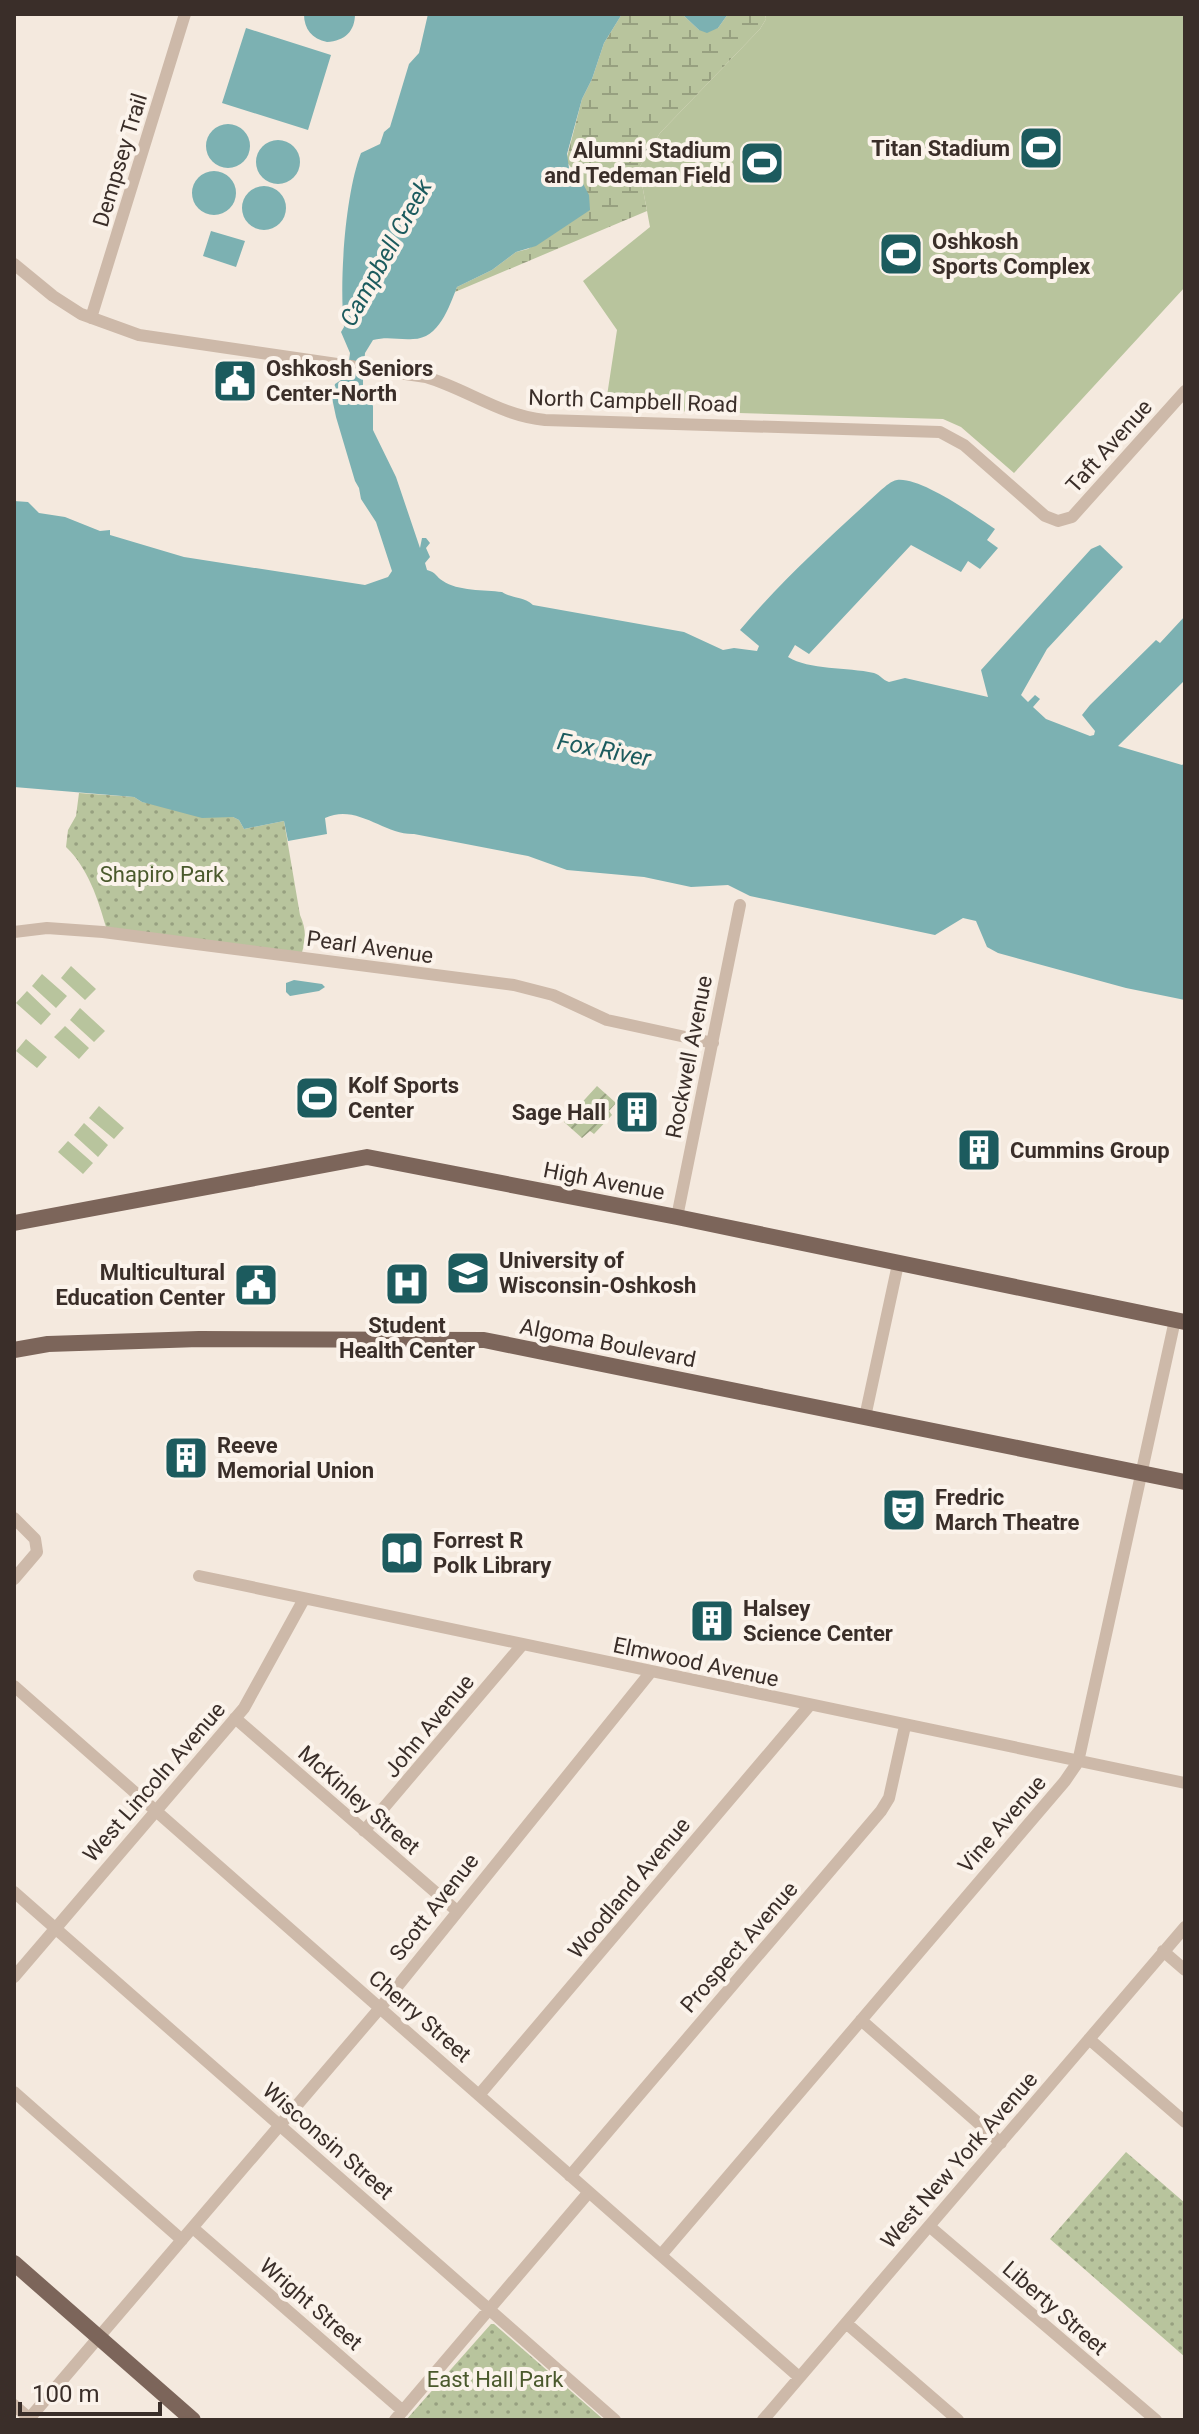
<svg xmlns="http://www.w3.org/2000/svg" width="1199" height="2434" viewBox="0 0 1199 2434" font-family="Roboto,sans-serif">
<defs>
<pattern id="wetland-marsh" width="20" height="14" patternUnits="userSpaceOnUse" patternTransform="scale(2)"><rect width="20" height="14" fill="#b8c49d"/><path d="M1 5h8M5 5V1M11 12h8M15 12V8" fill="none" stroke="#97a080"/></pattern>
<pattern id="park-dots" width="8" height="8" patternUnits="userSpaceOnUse" patternTransform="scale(2)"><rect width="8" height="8" fill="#b8c49d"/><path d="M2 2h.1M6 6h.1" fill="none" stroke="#97a080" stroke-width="1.8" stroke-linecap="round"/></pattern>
<pattern id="garden-furrows" width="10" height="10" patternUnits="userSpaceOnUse" patternTransform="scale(2)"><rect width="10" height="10" fill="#b8c49d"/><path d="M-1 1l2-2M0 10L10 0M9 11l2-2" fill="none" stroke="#97a080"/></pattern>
</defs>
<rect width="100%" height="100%" fill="#f4e9de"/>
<path fill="url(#wetland-marsh)" d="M622 14H682L699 30 718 28 728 14H765L766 19 760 29 660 133 639 168 647 211 455 292 457 287 492 270 516 252 528 249 579 215 581 180 566 161 582 99 592 79 604 43Z"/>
<path fill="url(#park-dots)" d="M79 793 134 797 142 802 233 817 239 820 244 829 284 821 300 915C307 931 306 942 300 958L106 927C98 899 88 868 66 847L68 830 76 816Z
M1126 2152 1185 2203V2357L1050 2239Z
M491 2324H494L604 2420H406Z"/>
<path fill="url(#garden-furrows)" d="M597 1086 616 1103 609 1111 612 1115 594 1134 590 1131 582 1138 564 1122Z"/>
<path fill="#b8c49d" d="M765 14H1185V287L1014 473 961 427 943 419 605 409 617 330 583 281 650 227 639 168 660 133 760 29 766 19Z
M71 966 96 989 85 1000 61 978Z
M42 974 67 996 56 1008 32 986Z
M27 991 51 1014 41 1025 16 1003Z
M80 1008 105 1031 94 1042 70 1020Z
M65 1026 89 1048 79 1059 54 1037Z
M26 1039 47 1057 37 1068 16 1051Z
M99 1106 124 1128 114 1139 89 1118Z
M84 1123 108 1145 98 1157 74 1135Z
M68 1141 93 1163 83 1174 58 1152Z"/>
<path fill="#7cb1b2" d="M304 14H355C355 31 345 41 327 42 312 39 304 29 304 14Z
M428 14H622L604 43 592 79 582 99 567 154 569 168 581 180 589 195 590 210 536 246 516 252 492 270 457 287C449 307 439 339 413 339 398 340 388 336 373 340L365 353 363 379V386L373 406V430L396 477 420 548 422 538H426L430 543 426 548 430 557 425 563 427 570C436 572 436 577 443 581 457 591 485 590 502 592 513 599 523 596 533 605L684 632 723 650 734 648 757 651 759 646 740 630C783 579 832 535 881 490 886 486 891 481 897 480 921 477 974 515 995 529L987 540 998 548 980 569 968 561 961 572 911 545 809 654 795 645 788 657C809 670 847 667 874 673 881 675 882 680 889 682L905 678 988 697 981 670 1091 549 1100 545 1123 567 1047 649 1021 695 1028 702 1035 695 1040 699 1033 707 1046 719 1090 736 1094 735 1095 731 1082 715 1090 705 1156 640 1160 643 1185 616V680L1118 746 1182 765 1185 763V1000L1126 988 998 953 987 947 976 921 963 918 935 935 750 896 728 885 691 887 644 877 567 870 528 856 414 834C384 835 357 803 325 818L327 834 288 841 284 821 244 829 239 820 233 817 202 818 142 802 134 797 14 787V501L28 502 39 513 65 517 100 531 110 530V535L184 557 365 585 388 577 392 571 376 522 361 499 359 488 355 481 336 417 332 398 335 384 347 376 350 353 341 332 344 327C339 283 345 194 361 153L380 144 384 132 390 127 409 64 419 53Z
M682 14H728L718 28 707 33 699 30Z
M246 28 331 55 308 130 222 103Z
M206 146a22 22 0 1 1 44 0a22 22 0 1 1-44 0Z
M256 162a22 22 0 1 1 44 0a22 22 0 1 1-44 0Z
M192 193a22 22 0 1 1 44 0a22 22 0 1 1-44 0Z
M242 208a22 22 0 1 1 44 0a22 22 0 1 1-44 0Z
M211 231 245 241 236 267 203 256Z
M294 980 322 984 325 987 319 991 290 996 286 992V983Z"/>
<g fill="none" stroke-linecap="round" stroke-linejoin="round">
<path stroke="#cdb9a9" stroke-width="12" d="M14 264 53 296 81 314 139 335 426 377C469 390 499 415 545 420L940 432 964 445 1045 516 1058 521 1072 517 1185 391
M91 318 185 14
M14 932 47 928 103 932 514 985 553 995 607 1020 713 1043
M677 1217 740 905
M865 1417 898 1264
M14 1518 35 1539 37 1552 14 1579
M199 1576 1185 1783
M14 1686 799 2377
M235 1718 457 1911
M364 1831 522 1645
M14 1892 615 2420
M1163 1951 1185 1970
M14 1977 244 1708 304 1599
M861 2020 1001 2143
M1089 2039 1185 2122
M14 2092 182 2240
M479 2095 809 1706
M570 2176 881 1811 889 1798 905 1726
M929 2226 1156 2420
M193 2228 403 2411
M661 2255 1065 1781 1078 1762 1175 1320
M846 2323 958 2420
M14 2405 30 2419
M28 2420 380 2008 650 1673
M395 2420 589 2192
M763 2420 1185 1927"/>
<path stroke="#7c655a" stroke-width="16" d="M14 1223 367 1157 677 1217 1185 1322
M14 1350 48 1344 199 1339 484 1340 1185 1482
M14 2263 193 2420"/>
</g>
<defs>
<g id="stadium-square" transform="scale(2.3)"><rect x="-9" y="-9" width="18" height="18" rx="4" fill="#1c5b5e" stroke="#fbf3eb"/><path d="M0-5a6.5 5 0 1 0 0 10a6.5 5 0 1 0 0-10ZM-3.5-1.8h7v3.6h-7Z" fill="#fff"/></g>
<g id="civic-square" transform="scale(2.3)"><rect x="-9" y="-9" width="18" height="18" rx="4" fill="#1c5b5e" stroke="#fbf3eb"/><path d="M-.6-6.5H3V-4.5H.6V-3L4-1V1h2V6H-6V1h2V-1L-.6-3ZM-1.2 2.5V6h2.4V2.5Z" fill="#fff"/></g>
<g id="building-square" transform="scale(2.3)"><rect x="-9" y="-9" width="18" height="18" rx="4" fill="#1c5b5e" stroke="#fbf3eb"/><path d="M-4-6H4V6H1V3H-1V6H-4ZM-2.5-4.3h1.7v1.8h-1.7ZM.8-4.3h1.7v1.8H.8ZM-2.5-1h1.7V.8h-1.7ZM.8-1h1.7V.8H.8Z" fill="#fff"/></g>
<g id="university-square" transform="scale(2.3)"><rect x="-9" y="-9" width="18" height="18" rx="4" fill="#1c5b5e" stroke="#fbf3eb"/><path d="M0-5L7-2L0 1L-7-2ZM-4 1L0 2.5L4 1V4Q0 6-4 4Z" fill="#fff"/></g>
<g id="hospital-square" transform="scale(2.3)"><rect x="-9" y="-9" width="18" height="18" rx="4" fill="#1c5b5e" stroke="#fbf3eb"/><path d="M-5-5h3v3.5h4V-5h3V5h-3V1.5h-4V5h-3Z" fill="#fff"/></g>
<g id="theatre-square" transform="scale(2.3)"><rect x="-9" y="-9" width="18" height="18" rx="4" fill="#1c5b5e" stroke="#fbf3eb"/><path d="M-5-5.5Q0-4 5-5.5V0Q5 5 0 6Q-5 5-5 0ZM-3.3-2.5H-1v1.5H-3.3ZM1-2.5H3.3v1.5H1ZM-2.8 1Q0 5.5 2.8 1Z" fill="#fff"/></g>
<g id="library-square" transform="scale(2.3)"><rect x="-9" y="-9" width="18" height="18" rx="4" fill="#1c5b5e" stroke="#fbf3eb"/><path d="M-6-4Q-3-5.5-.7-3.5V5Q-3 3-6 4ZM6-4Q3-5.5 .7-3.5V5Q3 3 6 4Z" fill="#fff"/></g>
</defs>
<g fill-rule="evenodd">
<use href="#stadium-square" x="1041" y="148"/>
<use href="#stadium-square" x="762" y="163"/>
<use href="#stadium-square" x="901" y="254"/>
<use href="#civic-square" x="235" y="381"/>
<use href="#stadium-square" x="317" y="1098"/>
<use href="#building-square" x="637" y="1112"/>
<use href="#building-square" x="979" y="1150"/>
<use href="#university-square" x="468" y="1273"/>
<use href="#hospital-square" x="407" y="1284"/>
<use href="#civic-square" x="256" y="1285"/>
<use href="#building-square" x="186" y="1458"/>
<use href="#theatre-square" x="904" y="1510"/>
<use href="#library-square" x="402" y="1553"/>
<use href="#building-square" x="712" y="1621"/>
</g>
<g text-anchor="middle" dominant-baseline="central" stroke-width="8" stroke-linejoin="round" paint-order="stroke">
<g font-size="22" font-weight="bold" fill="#3a2e29" stroke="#fbf3eb" text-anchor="start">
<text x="1010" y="148" text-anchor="end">Titan Stadium</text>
<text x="731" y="150" text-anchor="end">Alumni Stadium<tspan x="731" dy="25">and Tedeman Field</tspan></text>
<text x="932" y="241">Oshkosh<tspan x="932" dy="25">Sports Complex</tspan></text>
<text x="266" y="368">Oshkosh Seniors<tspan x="266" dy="25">Center-North</tspan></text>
<text x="348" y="1085">Kolf Sports<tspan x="348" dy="25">Center</tspan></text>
<text x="606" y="1112" text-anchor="end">Sage Hall</text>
<text x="1010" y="1150">Cummins Group</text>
<text x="499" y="1260">University of<tspan x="499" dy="25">Wisconsin-Oshkosh</tspan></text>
<text x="225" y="1272" text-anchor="end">Multicultural<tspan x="225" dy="25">Education Center</tspan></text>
<text x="407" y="1325" text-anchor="middle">Student<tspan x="407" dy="25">Health Center</tspan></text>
<text x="217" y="1445">Reeve<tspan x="217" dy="25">Memorial Union</tspan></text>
<text x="935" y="1497">Fredric<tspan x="935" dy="25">March Theatre</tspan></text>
<text x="433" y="1540">Forrest R<tspan x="433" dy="25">Polk Library</tspan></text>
<text x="743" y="1608">Halsey<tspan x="743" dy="25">Science Center</tspan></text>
</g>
<g font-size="22" fill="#3a2e29" stroke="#fbf3eb">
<text transform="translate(120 160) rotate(-73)">Dempsey Trail</text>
<text transform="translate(633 401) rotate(2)">North Campbell Road</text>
<text transform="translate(1109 446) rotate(-48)">Taft Avenue</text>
<text transform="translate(370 947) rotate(8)">Pearl Avenue</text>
<text transform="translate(689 1057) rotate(-79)">Rockwell Avenue</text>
<text transform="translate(604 1181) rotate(11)">High Avenue</text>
<text transform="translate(608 1343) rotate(11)">Algoma Boulevard</text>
<text transform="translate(696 1662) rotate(12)">Elmwood Avenue</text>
<text transform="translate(429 1726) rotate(-50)">John Avenue</text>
<text transform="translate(154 1782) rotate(-49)">West Lincoln Avenue</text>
<text transform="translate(359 1800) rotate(41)">McKinley Street</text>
<text transform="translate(1002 1824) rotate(-49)">Vine Avenue</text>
<text transform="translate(629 1888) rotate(-50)">Woodland Avenue</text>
<text transform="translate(434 1907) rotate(-52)">Scott Avenue</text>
<text transform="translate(739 1947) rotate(-49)">Prospect Avenue</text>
<text transform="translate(420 2016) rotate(41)">Cherry Street</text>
<text transform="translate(328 2141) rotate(41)">Wisconsin Street</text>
<text transform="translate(959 2160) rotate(-49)">West New York Avenue</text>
<text transform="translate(311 2304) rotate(41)">Wright Street</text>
<text transform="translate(1055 2308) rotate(41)">Liberty Street</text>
</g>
<g font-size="22" fill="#4a592c" stroke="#fbf3eb">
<text x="162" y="874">Shapiro Park</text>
<text x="495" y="2379">East Hall Park</text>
</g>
<g font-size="24" font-style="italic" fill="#1c5b5e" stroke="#fbf3eb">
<text transform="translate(386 253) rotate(-61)">Campbell Creek</text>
<text transform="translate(604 750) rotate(11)">Fox River</text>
</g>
</g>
<rect width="1199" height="2434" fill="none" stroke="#3a2e29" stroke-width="32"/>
<path d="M20 2402v12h140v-12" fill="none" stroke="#3a2e29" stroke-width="4"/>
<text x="32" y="2402" font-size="24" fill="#3a2e29" stroke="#fbf3eb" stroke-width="6" paint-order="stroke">100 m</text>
</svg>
